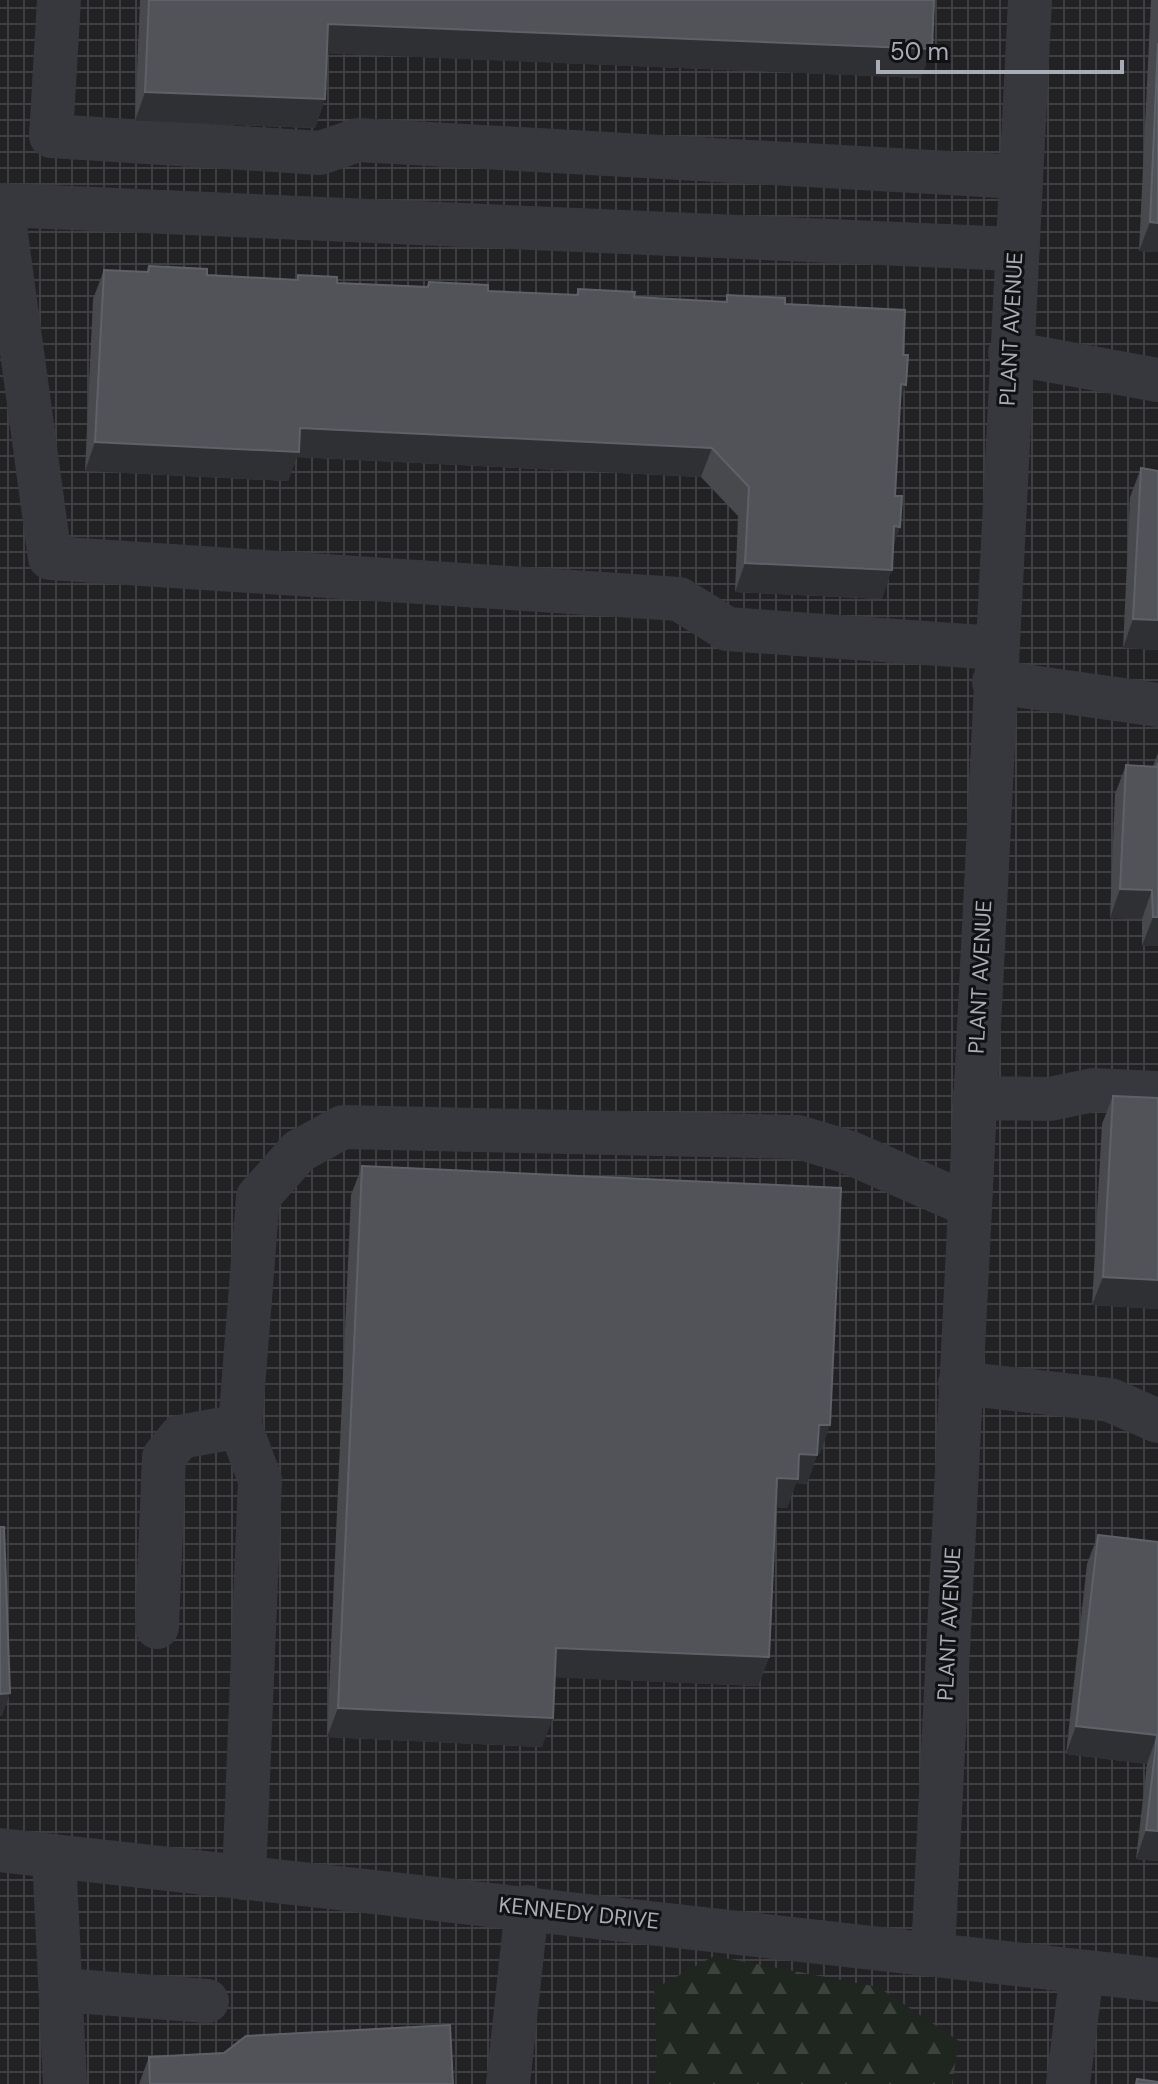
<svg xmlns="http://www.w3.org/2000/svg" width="1158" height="2084" viewBox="0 0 1158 2084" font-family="'DM Sans',sans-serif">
<defs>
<pattern id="industrial-grid" width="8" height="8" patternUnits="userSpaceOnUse" patternTransform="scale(2)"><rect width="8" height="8" fill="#222225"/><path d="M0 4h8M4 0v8" fill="none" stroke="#3f3f43"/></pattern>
<pattern id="forest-firs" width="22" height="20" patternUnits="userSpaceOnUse" patternTransform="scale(2)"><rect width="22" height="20" fill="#1e261f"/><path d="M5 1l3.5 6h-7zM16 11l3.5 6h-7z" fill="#3c433d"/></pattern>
</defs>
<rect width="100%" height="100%" fill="#161618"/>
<path fill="url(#industrial-grid)" d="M0 0H1158V2084H0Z"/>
<path fill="url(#forest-firs)" d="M714 1956 878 1987 959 2041 952 2084H654L657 2062 654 1989Z"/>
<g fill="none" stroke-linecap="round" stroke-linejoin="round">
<path stroke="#37383d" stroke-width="44" d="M59 0 51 136 320 153 358 140 1020 177
M1010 353 1158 380
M996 648 727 629 679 599 50 558 2 205 1015 249
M994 682 1158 705
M974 1098 1050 1099 1093 1090 1158 1093
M960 1383 1110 1400 1158 1421
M157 1627 164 1457 180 1437 240 1426
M0 1850 1158 1980
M54 1856 65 2084
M244 1878 260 1480 240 1426 258 1197 299 1151 343 1127 798 1137 848 1152 969 1205
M933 1953 1030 0
M61 1990 207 2001
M508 2084 527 1907
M1068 2084 1082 1972"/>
</g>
<path fill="#47494d" d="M140 0H934L921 78 327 53 325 99 315 128 135 121Z
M1151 0H1158V252L1139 251Z
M149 266 207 275 297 280 298 275 337 283 427 287 429 282 488 291 576 295 578 289 634 297 725 302 727 295 785 304 900 400 895 496 900 527 893 546 882 599 735 592 738 516 701 477 297 457 288 481 85 471 93 299 104 270 147 272Z
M1141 468 1158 471V650L1123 648 1130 497Z
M1158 753V946H1142V919L1110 918 1115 794 1126 765 1153 766Z
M1113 1096 1158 1309 1092 1305 1102 1124Z
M362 1166 820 1454H817L807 1484 796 1483 787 1508 775 1507 769 1657 758 1686 555 1677 542 1747 327 1737 351 1195Z
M1098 1535 1158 1542V1861L1136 1859 1147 1764 1066 1754 1087 1564Z
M149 2057 453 2084H139Z"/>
<path fill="#2f3033" d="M328 24 932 49 921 78 318 53Z
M145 92 325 99 315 128 135 121Z
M1150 222 1158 223V252L1139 251Z
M901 384 906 385 896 413Z
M300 428 712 448 701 477 297 457 288 481 85 471 95 442Z
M894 526 900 527 890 555Z
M745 563 892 570 882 599 735 592Z
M1133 619 1158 620V650L1123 648Z
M1120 889 1152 890 1142 919 1110 918Z
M1153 917H1158V946H1142Z
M1103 1277 1158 1280V1309L1092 1305Z
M819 1425H830L820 1454H808Z
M799 1454 817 1455 807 1484 796 1483 787 1508 766 1507 777 1478Z
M556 1648 769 1657 758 1686 545 1677Z
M10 1693 2 1716H0V1694Z
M338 1708 553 1718 542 1747 327 1737Z
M1076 1726 1157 1735 1147 1764 1066 1754Z
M1146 1830 1158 1831V1861L1136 1859Z"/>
<path fill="#525359" stroke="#5f6168" stroke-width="2" d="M149 0H934L932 49 328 24 325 99 145 92Z
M1158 43V223L1150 222Z
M149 266 207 269V275L298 280V275L337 277V283L428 287 429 282 488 285V291L578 295V289L635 292 634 297 727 302V295L785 298V304L905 310 903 355H908L906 385 901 384 895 496H902L900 527 894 526 892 570 745 563 749 487 712 448 300 428 299 452 95 442 104 270 148 272Z
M1141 468 1158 471V620L1133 619Z
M1158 763V917H1153L1152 890 1120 889 1126 765 1157 767Z
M1113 1096 1158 1098V1280L1103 1277Z
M362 1166 841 1188 830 1425H819L817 1455 799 1454 798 1479 777 1478 769 1657 556 1648 553 1718 338 1708Z
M0 1527H4L10 1693 0 1694Z
M1098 1535 1158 1542V1831L1146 1830 1157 1735 1076 1726Z
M450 2025 453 2084H150L149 2057 224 2053 246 2036Z
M1137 2079 1158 2082V2084H1136Z"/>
<g text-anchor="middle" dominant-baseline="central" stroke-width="6" stroke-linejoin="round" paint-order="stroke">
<g font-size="22" fill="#a8adb8" stroke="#111113">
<text transform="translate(1011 329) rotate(-87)">PLANT AVENUE</text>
<text transform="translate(980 977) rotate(-87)">PLANT AVENUE</text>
<text transform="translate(949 1624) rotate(-87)">PLANT AVENUE</text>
<text transform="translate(579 1913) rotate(6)">KENNEDY DRIVE</text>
</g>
</g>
<path d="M878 60v12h244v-12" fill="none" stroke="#a8adb8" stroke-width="4"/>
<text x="890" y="60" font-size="24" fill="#a8adb8" stroke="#111113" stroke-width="6" paint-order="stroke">50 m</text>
</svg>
